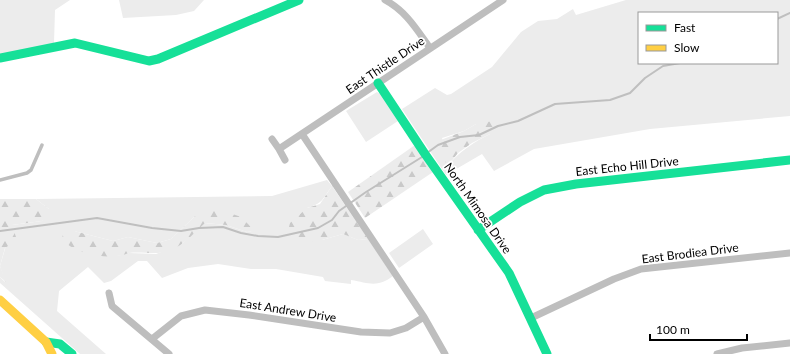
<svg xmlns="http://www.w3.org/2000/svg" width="790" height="354" viewBox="0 0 790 354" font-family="Lato,sans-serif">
<defs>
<pattern id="forest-firs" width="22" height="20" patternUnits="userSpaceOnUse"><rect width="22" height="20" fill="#ececec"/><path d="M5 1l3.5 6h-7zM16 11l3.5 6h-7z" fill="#c9c9c9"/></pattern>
</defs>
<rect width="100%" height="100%" fill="#fff"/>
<path fill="#ececec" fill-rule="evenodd" d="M0 0H70L55 10 54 43 0 55Z
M119 0H204L194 11 176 15 123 18Z
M626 0H790V116L650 129 534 149 494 171 482 154 446 175 402 109 435 88 447 95 451 94 492 67 521 32 538 21 557 19 573 9 576 15ZM639 13H777V63H639ZM476 124 490 134C474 142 462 150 450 163L442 138 464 131Z
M377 92 380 94 398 121 366 142 346 111Z
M327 180 332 186C322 200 323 203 307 208L322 240 343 234 358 240 368 239 393 276C377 288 369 283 351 280V284L325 281 323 277 276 269H251L218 264 188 268 162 278 147 261H138L111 281 104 283 88 267 59 291 57 311 106 354H80L0 283V277L5 282 0 266 12 225 42 221 49 209 36 199 272 196ZM194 217 252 231 247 232 226 225 204 223 182 244 156 254 129 253 117 256 74 231 113 241 128 237 157 243 171 239Z
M423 229 433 244 399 268 389 253Z"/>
<path fill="url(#forest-firs)" d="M492 121 494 122V130L490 134 472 143 458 153 450 163H446L436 143 438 141 464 131 476 124Z
M415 145 433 172 365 218 348 192Z
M332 186 368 239 358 240 343 234 322 240 305 242 288 231 290 223 307 208 320 204Z
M0 199H36L49 209 50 214 42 221 12 225 17 240 5 248 0 266 6 282 0 277Z
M208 210 224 211 241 217 253 229 252 231 247 232 226 225 205 223C194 233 185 244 171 250 156 256 144 251 129 253 125 254 121 256 117 256 98 258 76 253 62 240L63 234 74 231 113 241 128 237 157 243 171 239 194 217Z"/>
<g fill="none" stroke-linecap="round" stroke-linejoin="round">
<path stroke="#bfbfbf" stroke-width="2" d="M777 19 790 13
M427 153 438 145 460 137 479 135 498 126 518 121 555 104 610 100 630 93 645 78 663 66 680 63
M0 231 97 218 152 228 181 231 199 228 223 227 241 233 258 236 278 237 318 228 332 220 339 211 366 192 422 157"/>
<path stroke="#bebebe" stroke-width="3.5" d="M0 180 27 173 31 170 42 145"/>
<path stroke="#bebebe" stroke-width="7" d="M385 0C406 11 417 30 430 48
M302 134 424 317 445 354
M272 139 279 149 285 160
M279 149 503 0
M109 293 112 306 169 354
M531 318 614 279 641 269 790 253
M152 339 181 316 205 310 249 315 361 332 390 333 406 328 424 317
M717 354 742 348 790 343"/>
<path stroke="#16e098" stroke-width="9" d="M0 58 75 43 149 61 158 59 299 0
M378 83 425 154 509 273 547 354
M478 230 520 202 544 190 576 184 790 160
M46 342 60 344 72 354"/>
<path stroke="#ffcf43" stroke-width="9" d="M0 300 46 342 52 354"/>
</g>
<g text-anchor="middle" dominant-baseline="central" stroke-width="3.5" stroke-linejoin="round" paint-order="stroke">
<g font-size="12" fill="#000" stroke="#fff">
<text transform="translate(385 65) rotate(-34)">East Thistle Drive</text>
<text transform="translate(627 166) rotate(-6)">East Echo Hill Drive</text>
<text transform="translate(478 208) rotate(55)">North Mimosa Drive</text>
<text transform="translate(690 253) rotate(-7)">East Brodiea Drive</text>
<text transform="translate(288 310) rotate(9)">East Andrew Drive</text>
</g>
</g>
<rect x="638" y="12" width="140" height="52" fill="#ffffff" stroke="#999999"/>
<rect x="646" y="25" width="20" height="6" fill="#16e098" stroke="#999999"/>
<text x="674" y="32" font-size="12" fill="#000000">Fast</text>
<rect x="646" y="45" width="20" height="6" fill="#ffcf43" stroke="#999999"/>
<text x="674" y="52" font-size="12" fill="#000000">Slow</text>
<path d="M650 334v6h97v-6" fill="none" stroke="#000000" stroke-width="2"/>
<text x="656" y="334" font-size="12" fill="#000000" stroke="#ffffff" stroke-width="3" paint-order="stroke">100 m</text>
</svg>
